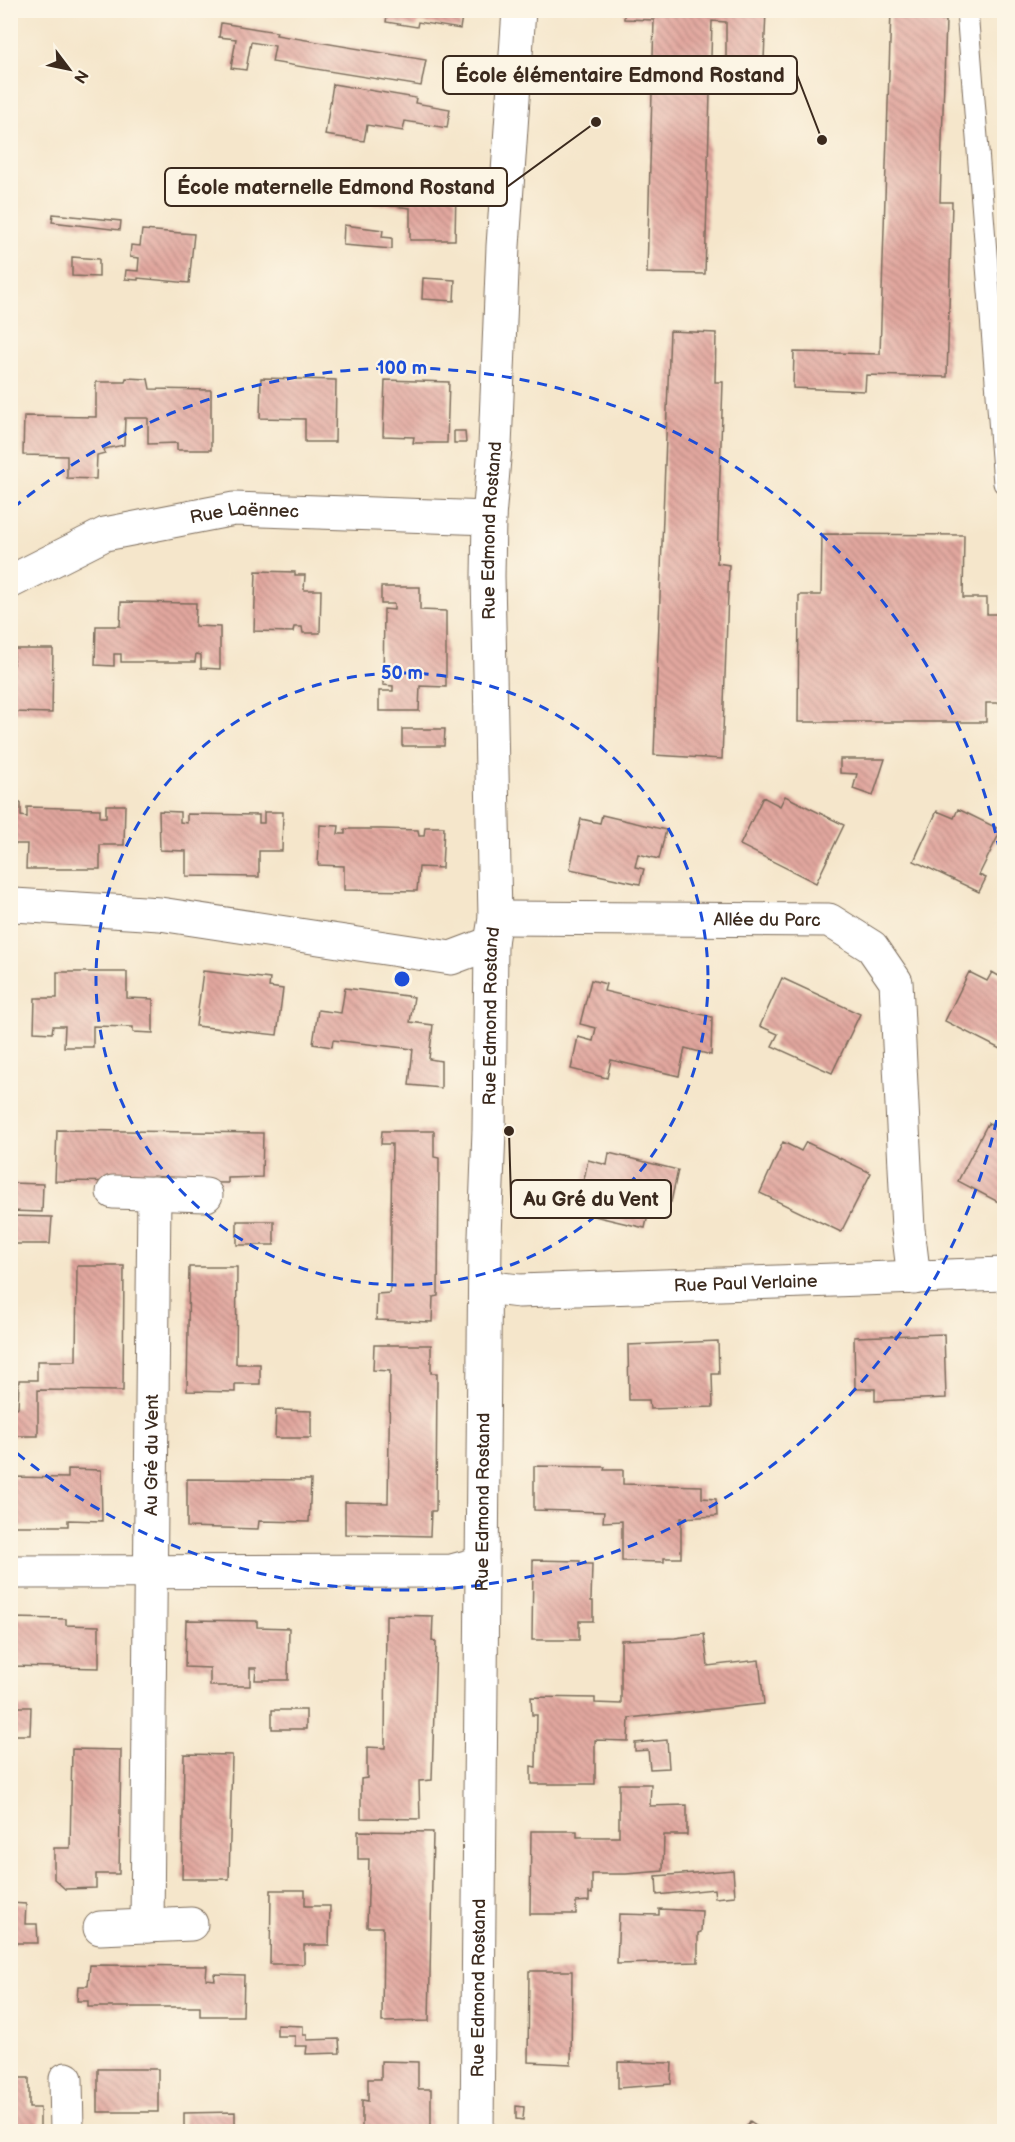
<svg xmlns="http://www.w3.org/2000/svg" width="1015" height="2142" viewBox="0 0 1015 2142" font-family="'Balsamiq Sans',sans-serif">
<defs>
<pattern id="building-back-hatch" width="6" height="6" patternUnits="userSpaceOnUse" patternTransform="scale(1.5)"><rect width="6" height="6" fill="#e2a79f"/><path d="M-1 5l2 2M0 0l6 6M5-1l2 2" fill="none" stroke="#b88881"/></pattern>
</defs>
<rect width="100%" height="100%" fill="#fcf5e5"/>
<filter id="ink" filterUnits="userSpaceOnUse"><feTurbulence type="fractalNoise" baseFrequency=".0167" numOctaves="2"/><feDisplacementMap in="SourceGraphic" scale="12" xChannelSelector="R" yChannelSelector="G"/><feConvolveMatrix kernelMatrix="1 2 1 2 8 2 1 2 1" color-interpolation-filters="sRGB"/></filter>
<filter id="wash" filterUnits="userSpaceOnUse"><feTurbulence type="fractalNoise" baseFrequency=".008" numOctaves="4" result="noise"/><feDisplacementMap in="SourceGraphic" scale="24" xChannelSelector="R" yChannelSelector="G"/><feGaussianBlur stdDeviation="1.35" result="paint"/><feColorMatrix in="noise" values="0 0 0 0 0 0 0 0 0 0 0 0 0 0 0 0 0 1.4 0 .05"/><feComposite in="paint" operator="in"/></filter>
<g filter="url(#wash)">
<rect width="100%" height="100%" fill="#f5e6cb"/>
<g id="blocks">
<path fill="url(#building-back-hatch)" d="M388 10H463L460 29 418 22 417 27 386 22Z
M624 10H766L764 60 726 59V22L712 21 705 274 647 273 654 20 624 19Z
M891 10H937V19L946 20 940 202H952L947 377 866 375 865 391 793 388 794 352 880 354Z
M221 23 277 32 276 35 426 60 421 86 272 62 275 46 251 42 246 70 231 68 236 39 219 37Z
M333 84 416 98 415 103 450 109 447 128 405 121 403 131 367 125 364 141 325 135Z
M320 177 411 190V189H456L455 240H410V208L317 196Z
M53 214 121 221 120 230 52 222Z
M344 225 383 230 382 237 392 238V249L343 245Z
M142 230 194 234 189 283 138 278V280L125 279 126 270 138 271 139 258 130 257 131 245 140 246Z
M72 257 99 259V277L72 276Z
M423 278 455 280 454 301 422 299Z
M670 331 716 333 715 382H723L717 563 729 565 722 759 654 755Z
M126 378 148 379 150 389 211 390V450H177V443L148 444V418H125L124 445 104 449 105 453 97 455 96 479 67 478V456L23 455 24 416 96 417V382H125Z
M261 378 336 380 335 442H305V419L260 418Z
M385 380 449 382 447 443H413L414 437 383 436Z
M454 431H465L466 443H454Z
M822 534 964 535 963 598H987V614H1004V703H986V722H798L799 595H821Z
M256 571 295 572V575H305L304 590H321L320 633H303L302 627H294L293 632 254 631Z
M381 587H420V610L446 611V687L420 686 419 711H379V691H393V686L383 685 384 609 394 610V604H381Z
M121 602 196 603 195 626 220 627V669L201 668V655L196 654 195 662H121V654H114V666L95 665 96 626H120Z
M14 649H53L52 713 13 712 14 702H10V666H13Z
M402 729H445L444 746H402Z
M840 759H885L873 796 853 789 857 774 840 773Z
M785 796 844 825 816 883 740 845 763 797 780 806Z
M10 803H21V816L27 817V807L100 809V817H106V805H125L124 845H100V869H26L27 844H10Z
M958 809 1001 830 979 875 986 878 979 892 914 861 937 811 954 818Z
M159 811 180 812V822L187 823V814L259 815V823H264V812H283L282 851H259V877L186 876V851L160 850Z
M602 815 666 830 659 859 638 854 635 867 644 869 640 884 570 869 581 819 600 823Z
M320 825 339 826 338 834H345V829H381L418 830 419 836H424L425 827H444L442 868 419 867 417 891 344 890V866L318 865Z
M203 971 270 979 269 987 283 989 277 1035 196 1026Z
M57 972H127V998L153 999V1033L133 1032V1027L93 1026V1047H64L65 1026H53L52 1033 34 1032 35 998H57Z
M969 972 987 981 992 972 1004 979V1051L945 1021Z
M782 978 860 1014 832 1073 772 1046 778 1034 760 1026Z
M591 980 606 984 604 991 712 1017 711 1055 685 1048 679 1076 611 1060 607 1078 571 1069 578 1037 593 1041 596 1028 580 1024Z
M345 988 414 997 410 1022 433 1025 429 1059 441 1061V1088L409 1085 413 1049 333 1040 332 1047 313 1044 318 1010 341 1013Z
M988 1123 1004 1132V1205L958 1181Z
M57 1130 263 1133 262 1177 228 1178V1183L55 1181Z
M382 1131H434V1157L439 1158 438 1296 433 1297 432 1322 376 1320 377 1294 390 1293 392 1144H381Z
M783 1142 801 1151 806 1142 871 1173 841 1232 760 1193Z
M609 1153 678 1170 671 1202 652 1198 645 1228 577 1212 588 1160 607 1165Z
M10 1183 43 1184 42 1212 10 1211Z
M10 1216 52 1217 50 1244H10Z
M237 1221H274V1245H237Z
M77 1266H124L123 1391 38 1390V1436H10V1407L18 1408 19 1380H37V1361H76Z
M189 1267H237L236 1364H260V1384H235V1392L187 1391Z
M944 1334 946 1398 875 1401V1389H855L854 1337Z
M718 1341 719 1374H712L713 1407 650 1409 649 1400H629L628 1345Z
M374 1345H431V1373H437L436 1511H431L430 1536 345 1534V1502L388 1503 390 1371 373 1370Z
M276 1410 311 1411V1438H275Z
M534 1466 605 1467 604 1470H623V1484L702 1486V1498L716 1499 717 1516 681 1518V1558H664V1562L622 1561V1521L603 1522 604 1512 534 1510Z
M68 1469 101 1470 102 1521 68 1520V1526H10V1477L68 1478Z
M187 1479 311 1480 309 1522 259 1521 258 1529 187 1527Z
M533 1560 580 1561V1564H592L591 1601H593V1621H579V1640H532Z
M386 1615 433 1616 432 1641 436 1642 432 1780 419 1781 420 1819 361 1818V1779L367 1778V1747L385 1748Z
M10 1618 66 1619V1625L99 1626V1668L10 1666Z
M186 1620 257 1621V1627L289 1628 288 1680H255L256 1668H250V1686H210V1668L185 1667Z
M704 1634 708 1666 759 1660 764 1704 629 1718 628 1741 595 1740V1784H531V1766L536 1767 537 1715H532L531 1697 595 1698V1703L621 1704V1640L675 1638Z
M10 1707H31L30 1735H10Z
M272 1710H306V1729H272Z
M667 1740 669 1768 650 1769 648 1750 635 1751V1743Z
M72 1749 121 1750 119 1874H96V1888L65 1889 54 1879V1848H70Z
M184 1754 232 1755 229 1879H182Z
M619 1784H651L650 1806 687 1805V1835H664L663 1871 626 1874H592V1894L589 1893V1901L576 1902V1914H530L531 1831H577V1837H619Z
M358 1831 433 1832 429 2021 382 2022 383 1927H367L369 1859H358Z
M733 1870 735 1896 715 1898 714 1889 657 1895 656 1876Z
M271 1890H305V1906H330L329 1945H304V1964H270Z
M10 1903 26 1904 25 1924H37L38 1943H10Z
M659 1909 702 1911 701 1932 698 1933V1962L617 1964 619 1914 659 1915Z
M90 1965 207 1966 206 1979 215 1980 214 1974 244 1975 243 2016H200V2007H88V2001H77L78 1986H88Z
M529 1971H572L571 2064 528 2062Z
M277 2025 303 2026V2035H307V2040L339 2039 340 2053 306 2054 307 2046H295V2036H277Z
M381 2061 418 2062V2089H431V2132H362V2100L368 2101V2079H381Z
M618 2062 672 2063 671 2084 618 2088Z
M98 2069H158V2112H98Z
M10 2078H29V2108H40V2132H10Z
M516 2106 524 2107 523 2120 516 2119Z
M235 2112V2132H184V2113Z
M750 2121 766 2132H743Z"/>
</g>
</g>
<g filter="url(#ink)">
<use href="#blocks" fill-opacity="0" stroke="#7c6c5b" stroke-width="1.5"/>
<g fill="none" stroke-linecap="round" stroke-linejoin="round">
<g stroke="#7c6c5b" stroke-width="23">
<path id="lane" d="M967 10 1004 483"/>
</g>
<g stroke="#7c6c5b" stroke-width="35">
<g id="street">
<path id="s1" d="M10 582 105 534 234 509 489 518"/>
<path d="M10 903 14 905 160 914 451 958 491 943"/>
<path id="s2" d="M495 918 829 920 872 947 896 982 908 1229 914 1278"/>
<path d="M113 1192 206 1195"/>
<path id="s3" d="M486 1287 519 1291 1004 1274"/>
<path d="M10 1572 452 1571 482 1563"/>
<path id="s4" d="M147 1926 154 1193"/>
<path d="M100 1928 191 1924"/>
<path d="M66 2079 67 2132"/>
</g>
</g>
<g stroke="#7c6c5b" stroke-width="35">
<g id="secondary">
<path id="s5" d="M477 2132 485 1237 489 1130 491 943 495 918 488 576 489 518 495 447 503 246 519 10"/>
</g>
</g>
<use href="#lane" stroke="#fff" stroke-width="21"/>
<use href="#street" stroke="#fff" stroke-width="33"/>
<use href="#secondary" stroke="#fff" stroke-width="33"/>
</g>
</g>
<g fill="none" stroke="#1d4ed8" stroke-width="3" stroke-dasharray="10 8">
<circle cx="402" cy="979" r="306"/>
<path d="M1004 1085A611 611 0 0 1 13 1450M13 508A611 611 0 0 1 1004 873"/>
</g>
<g text-anchor="middle" dominant-baseline="central" stroke-width="4.5" stroke-linejoin="round" paint-order="stroke">
<g font-size="18" fill="#3b2a1e" stroke="#fcf5e5">
<text stroke="none"><textPath href="#s1" startOffset="248">Rue Laënnec</textPath></text>
<text stroke="none"><textPath href="#s5" startOffset="1602">Rue Edmond Rostand</textPath></text>
<text stroke="none"><textPath href="#s2" startOffset="272">Allée du Parc</textPath></text>
<text stroke="none"><textPath href="#s5" startOffset="1116">Rue Edmond Rostand</textPath></text>
<text stroke="none"><textPath href="#s3" startOffset="260">Rue Paul Verlaine</textPath></text>
<text stroke="none"><textPath href="#s4" startOffset="471">Au Gré du Vent</textPath></text>
<text stroke="none"><textPath href="#s5" startOffset="630">Rue Edmond Rostand</textPath></text>
<text stroke="none"><textPath href="#s5" startOffset="144">Rue Edmond Rostand</textPath></text>
</g>
</g>
<circle cx="402" cy="979" r="9" fill="#1d4ed8" stroke="#fcf5e5" stroke-width="3"/>
<g font-size="18" text-anchor="middle" font-weight="bold" fill="#1d4ed8" stroke="#fcf5e5" stroke-width="4.5" stroke-linejoin="round" paint-order="stroke">
<text x="402" y="374">100 m</text>
<text x="402" y="679">50 m</text>
</g>
<path fill="none" stroke="#3b2a1e" stroke-width="2" d="M822 140L797 75M596 122L507 187M509 1131L511 1199"/>
<g fill="#3b2a1e" stroke="#fcf5e5" stroke-width="2">
<circle cx="822" cy="140" r="6"/>
<circle cx="596" cy="122" r="6"/>
<circle cx="509" cy="1131" r="6"/>
</g>
<g fill="#fcf5e5" stroke="#3b2a1e" stroke-width="2">
<rect x="443" y="56" width="354" height="38" rx="6"/>
<rect x="165" y="168" width="342" height="38" rx="6"/>
<rect x="511" y="1180" width="160" height="38" rx="6"/>
</g>
<g font-size="20" text-anchor="middle" font-weight="bold" fill="#3b2a1e">
<text x="620" y="82">École élémentaire Edmond Rostand</text>
<text x="336" y="194">École maternelle Edmond Rostand</text>
<text x="591" y="1206">Au Gré du Vent</text>
</g>
<rect width="1015" height="2142" fill="none" stroke="#fcf5e5" stroke-width="36"/>
<g transform="translate(69 69) rotate(122)" stroke="#fcf5e5" stroke-width="4.5" paint-order="stroke">
<path d="M0-4.5L10 22L0 15L-10 22Z" fill="#3b2a1e"/>
<text y="-9" font-size="16" font-weight="bold" text-anchor="middle" fill="#3b2a1e">N</text>
</g>
</svg>
